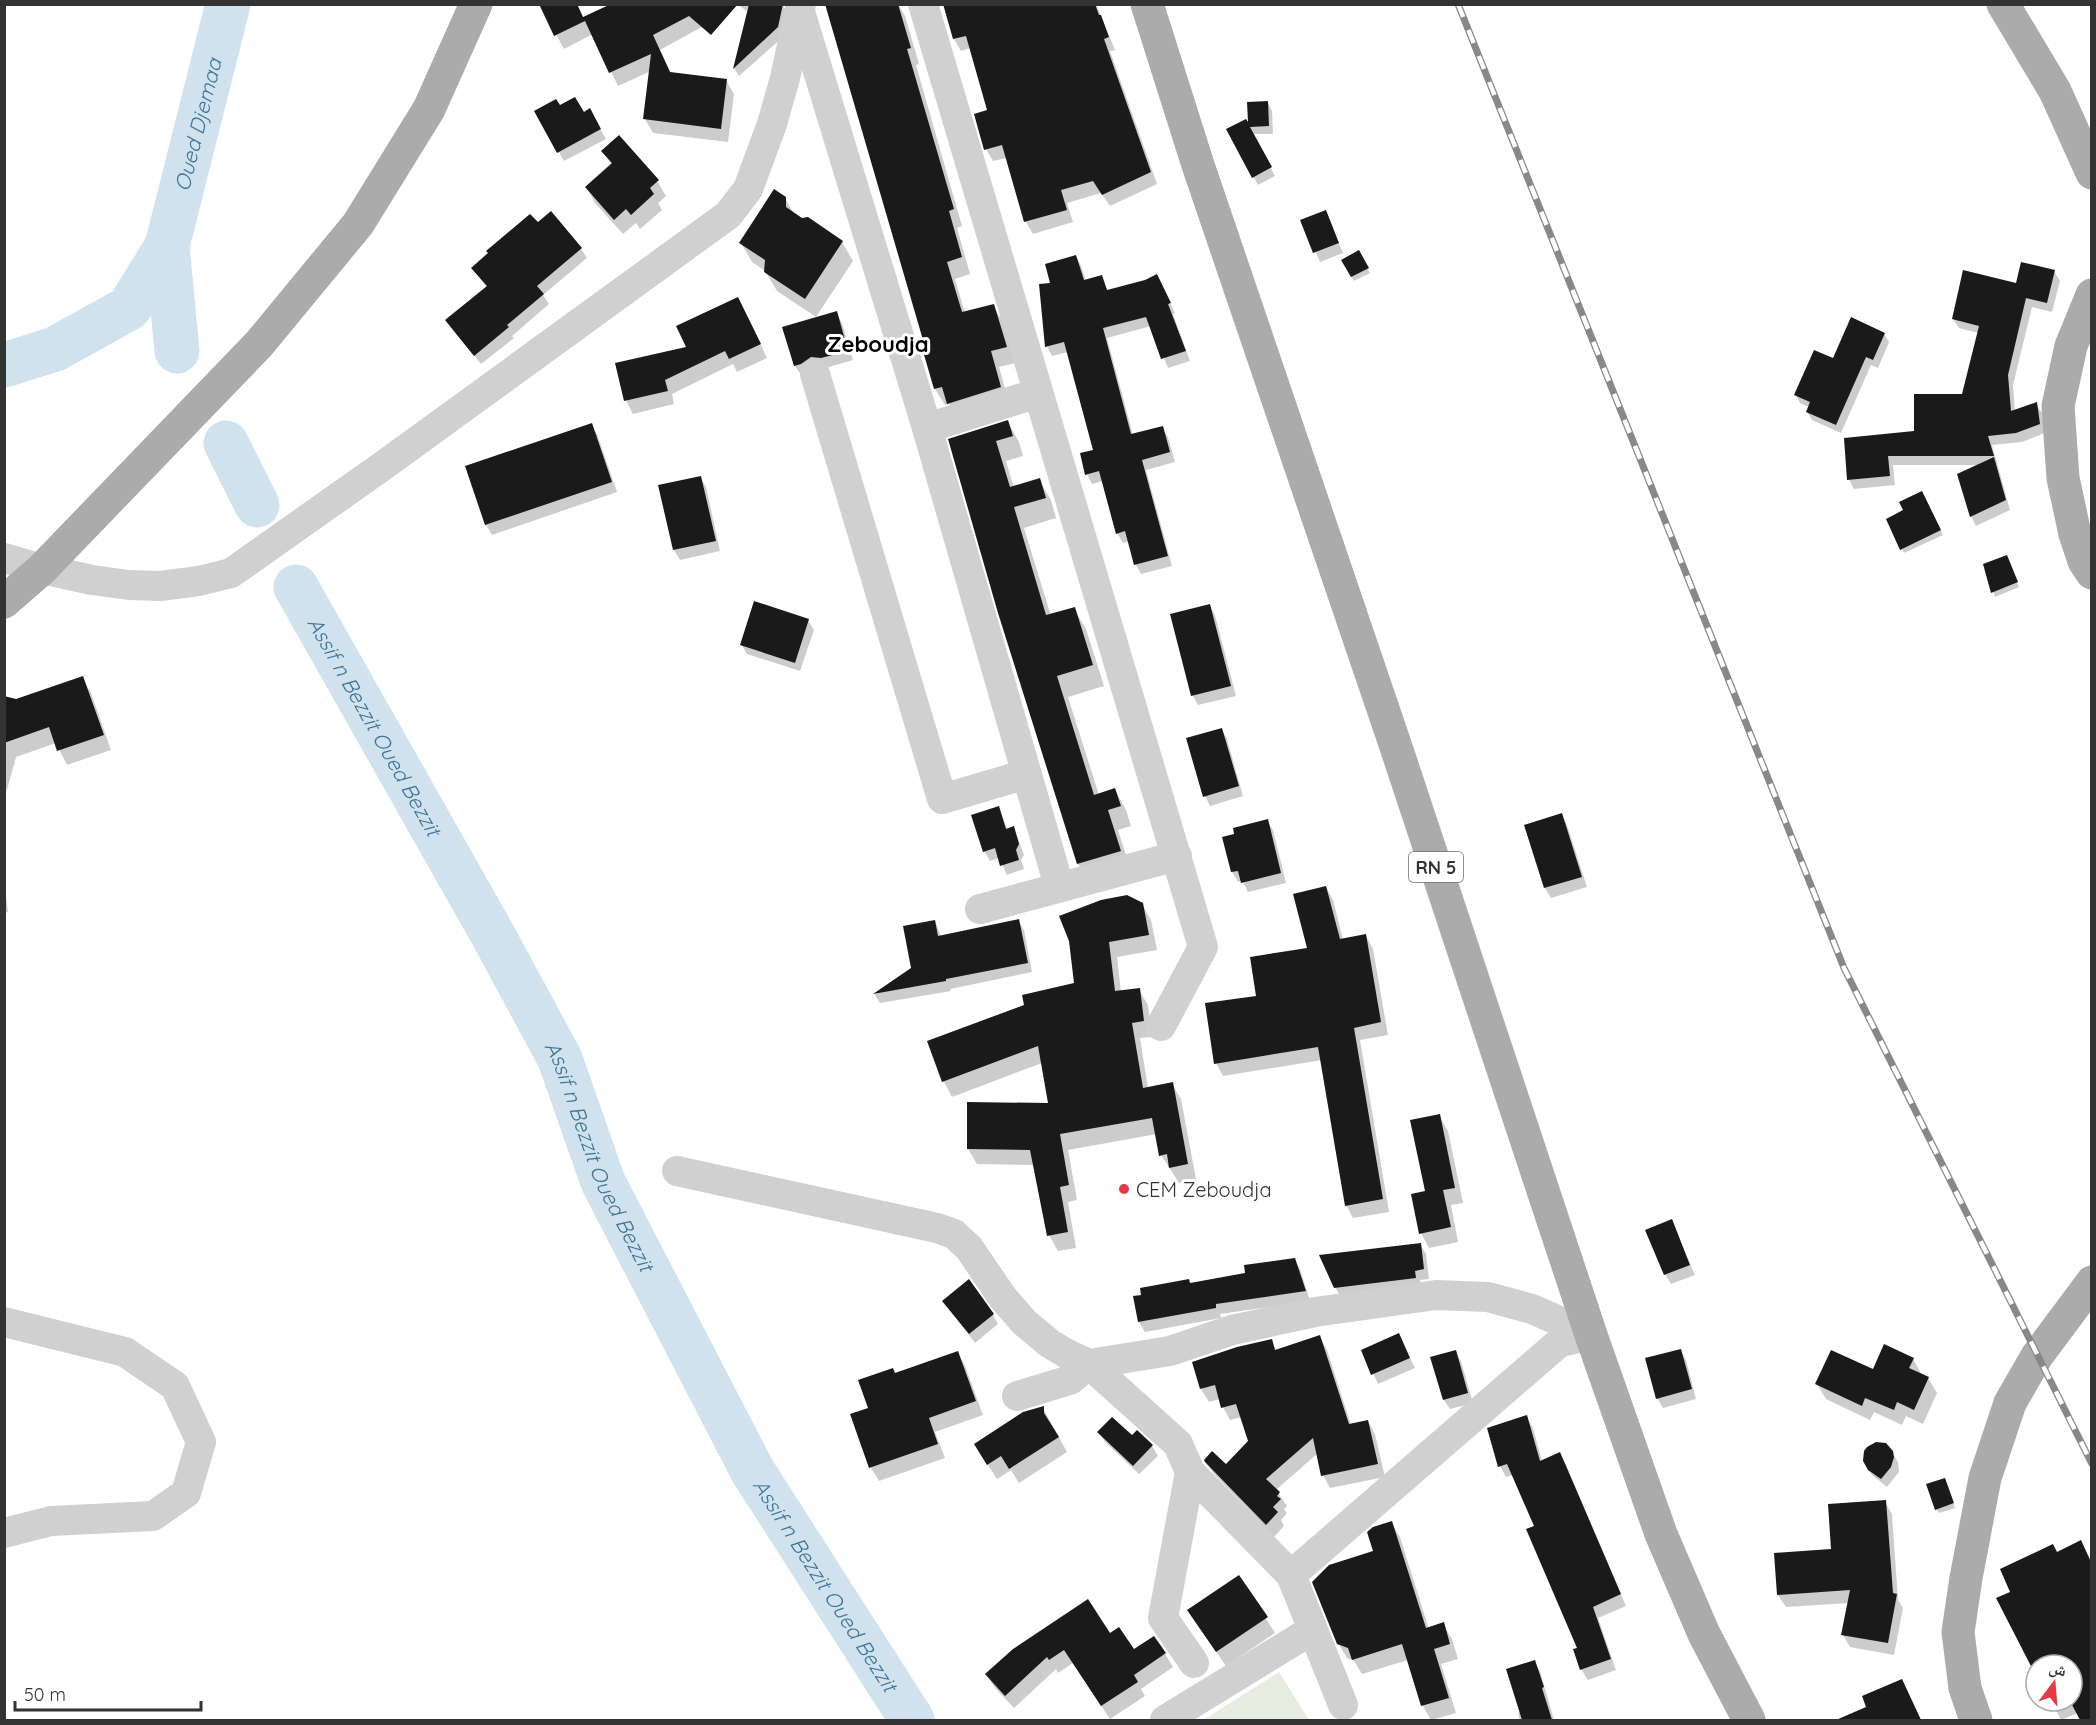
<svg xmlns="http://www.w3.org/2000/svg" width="2096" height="1725" viewBox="0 0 2096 1725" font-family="Quicksand,'Noto Naskh Arabic',sans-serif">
<rect width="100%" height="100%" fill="#fff"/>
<path fill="#e6ecdf" d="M1279 1672 1309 1720H1203Z"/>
<path fill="#0003" d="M700 4 709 23 660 50 671 73 726 80 734 94 728 142 653 133 645 119 651 71 618 86 593 34 564 49 543 10 584 18Z
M738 4H782L788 15 783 37 739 76 734 68 750 6 746 11Z
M826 4H898L905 16 919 64 916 65 962 226 957 228 970 274 955 279 965 313 993 306 1003 322 1015 363 999 367 1009 403 958 419 949 404 945 405 935 389 925 341Z
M951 4H1096L1115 50 1110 51 1157 184 1110 206 1101 193 1067 203 1073 222 1033 234 1026 222 1007 158 993 161 986 149 989 112 971 48 961 51 954 39Z
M1268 103 1272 111 1273 134H1253L1275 176 1258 185 1228 130 1249 128Z
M559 107 583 113 589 110 606 139 564 161 536 112Z
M603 151 657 181 666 196 658 203 662 210 640 229 636 223 623 234 595 203 587 188 612 166Z
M785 198 794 214 842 242 853 261 816 317 777 291 765 271 752 262 741 243Z
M1325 212 1343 253 1320 262 1302 221Z
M581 249 587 258 543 295 549 304 512 336 514 338 481 364 447 321 487 288 473 268Z
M1359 252 1370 273 1354 281 1343 261Z
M1076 256 1081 266 1086 281 1101 277 1108 291 1162 286 1175 313 1173 314 1190 361 1168 368 1151 326 1107 338 1133 435 1162 428 1168 437 1175 462 1146 470 1172 566 1141 574 1136 565 1130 541 1123 543 1117 533 1103 481 1092 484 1087 474 1095 451 1068 352 1052 356 1047 346 1052 284Z
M2054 271 2060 281 2052 312 2032 307 2013 385 2015 411 2036 404 2042 413 2045 433 2022 442 1992 445 2010 510 1976 526 1971 516 1980 465H1893L1895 485 1854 489 1849 479 1916 433 1964 395 1978 333 1959 328 1953 319 2017 285Z
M745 312 767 358 737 372 733 364 672 394 674 404 633 414 626 401 617 365 688 348Z
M836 313 842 323 853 360 801 375 795 366 784 328Z
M1884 334 1889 342 1878 368 1871 365 1841 433 1812 420 1807 412 1809 407 1800 403 1796 395Z
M1008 422 1019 442 1023 456 1006 461 1014 488 1039 480 1051 500 1056 518 1024 528 1051 616 1074 609 1086 629 1104 686 1068 697 1099 795 1115 790 1126 810 1131 826 1118 830 1131 871 1090 884 1078 864 1000 613 950 440Z
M591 425 597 434 617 492 492 535 486 525 466 467Z
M700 477 706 487 720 551 680 560 674 550 660 486Z
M1924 497 1943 535 1904 553 1902 549 1905 511Z
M2009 561 2019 587 1995 597 1985 565Z
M1209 605 1215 615 1236 696 1198 705 1193 696Z
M808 620 814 630 800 671 747 654 741 644Z
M82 678 91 693 111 750 67 765 56 743 16 757 7 790H4V698L16 701Z
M1221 729 1227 739 1243 796 1210 806 1205 796Z
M998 808 1008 830 1013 828 1018 838 1024 855 1021 860 1024 869 1007 875 999 858 990 861 984 851Z
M1561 815 1567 825 1587 887 1551 898 1545 888 1525 826Z
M1267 821 1273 830 1286 883 1248 892 1242 880 1238 882 1232 872 1224 838 1236 835Z
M4 880 8 912 4 913Z
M1326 887 1333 900 1343 940 1366 936 1373 949 1388 1035 1360 1040 1389 1212 1353 1218 1346 1205 1322 1060 1223 1076 1216 1063 1309 950Z
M1142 904 1151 920 1157 950 1117 957 1121 992 1139 990 1148 1005 1152 1037 1140 1038 1148 1088 1172 1084 1181 1099 1196 1179 1179 1183 1161 1155 1157 1134 1068 1150 1077 1200 1068 1202 1076 1248 1058 1251 1049 1235 1034 1165 977 1164 968 1149 1049 1104 1042 1063 952 1097 944 1082 929 1042 1026 1006 1075 984 1070 941Z
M1018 920 1024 930 1032 972 950 989 951 991 880 1003 875 995 912 969 935 921 941 936Z
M1439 1116 1448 1131 1463 1203 1451 1205 1458 1242 1429 1248 1421 1233Z
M1671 1221 1695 1275 1671 1284 1665 1274Z
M1420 1244 1426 1254 1429 1279 1420 1280 1421 1287 1341 1297 1335 1287Z
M1294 1260 1300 1269 1310 1301 1220 1314 1221 1318 1145 1332 1139 1322 1135 1298 1247 1274Z
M943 1301 993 1315 998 1324 975 1343Z
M1399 1335 1415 1368 1378 1384 1363 1351Z
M1320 1337 1327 1350 1351 1425 1368 1421 1375 1434 1385 1477 1330 1488 1323 1475 1318 1453 1276 1490 1287 1506 1284 1509 1287 1513 1281 1520 1284 1526 1274 1537 1213 1473 1205 1460 1226 1466 1250 1442 1242 1417 1230 1420 1223 1407 1220 1399 1209 1402 1201 1389 1271 1341 1277 1351Z
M1681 1351 1686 1360 1696 1399 1663 1408 1657 1398Z
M1455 1352 1461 1361 1473 1403 1450 1409 1444 1400 1432 1358Z
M958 1353 965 1366 983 1415 935 1432 945 1458 879 1481 871 1468 852 1415 870 1409 896 1375Z
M1913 1359 1922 1375 1928 1378 1937 1393 1923 1424 1906 1416 1902 1425 1874 1412 1870 1420 1826 1399 1817 1384Z
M1043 1408 1067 1452 1019 1483 1011 1470 997 1479 984 1459Z
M1526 1417 1533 1428 1542 1461 1559 1454 1566 1465 1626 1606 1598 1618 1616 1670 1588 1680 1581 1669 1579 1649 1536 1527 1513 1475 1506 1477 1500 1466Z
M1099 1432 1132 1437 1152 1446 1158 1456 1139 1474 1105 1442Z
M1892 1452 1898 1462 1899 1472 1887 1487 1872 1475 1866 1465Z
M1947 1484 1955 1508 1939 1513 1936 1509Z
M1885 1502 1892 1514 1898 1600 1903 1608 1894 1655 1850 1647 1843 1635 1849 1603 1786 1607 1778 1595 1833 1551Z
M1391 1522 1400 1537 1429 1629 1443 1624 1452 1639 1458 1659 1441 1664 1456 1713 1431 1720 1423 1706 1408 1660 1362 1674 1354 1661 1347 1658 1338 1643 1375 1552Z
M2057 1554 2088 1555 2092 1563V1720H2081L2078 1713 2061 1720 2051 1701H2072V1665H2036V1673L2012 1592Z
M1239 1577 1275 1633 1226 1666 1189 1611Z
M1110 1635 1134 1651 1165 1654 1173 1667 1141 1689 1145 1696 1110 1719 1073 1663 1058 1673 1056 1669 1014 1708 995 1688 987 1675Z
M1534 1662 1540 1671 1554 1720H1520L1518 1713 1521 1712Z
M1902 1680 1921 1720H1865L1860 1711 1868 1707Z"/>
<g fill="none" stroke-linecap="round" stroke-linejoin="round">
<g stroke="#cfe2ee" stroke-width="45">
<path d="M167 246 177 351"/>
<path id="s1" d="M4 365 55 349 129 308 167 246 228 4"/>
<path d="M226 443 257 505"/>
<path id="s2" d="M296 587 494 937 560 1059 603 1182 752 1470 912 1720"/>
</g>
</g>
<path fill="#1a1a1a" d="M539 4H577L583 17 611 4H738L711 35 689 16 653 35 670 72 727 79 721 129 643 119 651 54 609 73 585 21 554 36Z
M749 4H783L778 27 733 69Z
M825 4H898L911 48 907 49 954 209 949 211 962 257 947 262 962 312 994 304 1007 347 991 351 1001 387 947 404 942 387 934 389 920 341 923 340Z
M943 4H1095L1099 15H1101L1109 37 1104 39 1151 172 1102 195 1093 181 1061 190 1067 210 1024 222 1002 145 984 150 974 114 987 110 966 36 953 39Z
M575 97 584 112 590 108 601 129 557 153 534 111 556 99 560 105Z
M1268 101 1269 126 1250 127 1272 167 1252 178 1226 129 1246 119 1248 122 1247 102Z
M619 135 659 180 650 188 654 194 631 215 626 209 614 220 585 187 612 163 601 151Z
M774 189 786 197V207L802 218 808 217 843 241 805 299 764 272 765 260 739 243Z
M1326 210 1339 243 1313 253 1300 220Z
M551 211 582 248 537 286 544 294 507 325 509 327 474 356 445 320 487 286 471 268 488 253 486 251 530 214 538 222Z
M1359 250 1369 268 1351 277 1341 260Z
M1076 255 1084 280 1102 275 1107 290 1145 280 1157 274 1171 303 1168 304 1186 351 1161 359 1146 317 1103 328 1131 434 1163 426 1170 452 1142 460 1168 556 1134 565 1125 531 1116 534 1099 471 1085 475 1080 453 1093 450 1064 342 1045 347 1039 284 1050 283 1045 264Z
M2021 262 2055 270 2047 303 2026 298 2008 375 2011 411 2037 402 2040 424 2016 433 1988 436 1994 456H1888L1890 476 1847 480 1844 438 1914 431V394H1962L1979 326 1952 319 1963 270 2016 283Z
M738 297 761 344 729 359 725 351 665 380 668 391 624 401 615 363 686 347 676 326Z
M837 311 848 351 821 358 811 357 801 364 794 366 782 327Z
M1851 317 1885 333 1873 360 1866 357 1836 425 1806 412 1810 402 1794 395 1814 350 1833 358Z
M1008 420 1013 436 996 441 1010 487 1040 478 1046 498 1014 507 1046 615 1075 607 1093 665 1057 676 1094 795 1115 788 1121 806 1108 810 1121 851 1077 864 998 613 948 439Z
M592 423 612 482 485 525 465 466Z
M1994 457 2006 500 1970 517 1957 474Z
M701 476 716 541 673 550 658 485Z
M1922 491 1941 530 1900 550 1886 519 1903 510 1899 502Z
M2007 555 2018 582 1991 593 1983 564Z
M754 601 809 619 795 663 740 645Z
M1210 604 1231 686 1191 696 1170 614Z
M83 676 104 735 57 751 49 727 4 743V696L16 699Z
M1222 728 1239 786 1203 797 1186 738Z
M999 806 1006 829 1014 826 1019 844 1016 850 1019 860 1000 866 995 848 983 852 971 815Z
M1562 813 1582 877 1544 888 1524 825Z
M1268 819 1281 873 1241 883 1238 871 1231 872 1222 837 1234 834 1233 828Z
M1326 886 1340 939 1366 934 1381 1022 1354 1028 1383 1199 1345 1206 1318 1047 1214 1064 1205 1003 1256 996 1250 957 1307 948 1293 894Z
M1127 895 1143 903 1149 935 1109 942 1115 991 1140 988 1144 1021 1132 1023 1143 1088 1173 1082 1188 1164 1169 1168 1167 1154 1159 1156 1152 1118 1060 1134 1069 1185 1060 1187 1068 1232 1047 1236 1030 1150 967 1149V1102L1048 1103 1038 1046 942 1082 927 1041 1024 1005 1022 995 1074 983 1069 941 1059 916 1101 900Z
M1019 919 1028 963 946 979V981L873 994 911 968 903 926 935 920 938 936Z
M1440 1114 1455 1188 1443 1190 1451 1227 1419 1234 1411 1194 1425 1191 1410 1120Z
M1672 1219 1690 1265 1664 1275 1645 1230Z
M1421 1243 1424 1269 1415 1271 1416 1278 1334 1288 1319 1255Z
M1295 1258 1306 1291 1216 1304V1308L1138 1322 1133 1296 1141 1295 1140 1288 1189 1279 1190 1283 1245 1273 1244 1265Z
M969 1279 994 1314 969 1334 942 1301Z
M1399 1333 1410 1358 1371 1375 1361 1350Z
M1320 1335 1349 1424 1368 1420 1378 1464 1321 1476 1313 1438 1266 1479 1280 1492 1277 1496 1281 1499 1273 1507 1278 1512 1266 1525 1205 1462 1204 1460 1212 1451 1226 1464 1248 1441 1236 1404 1221 1408 1215 1385 1200 1389 1192 1362 1237 1347 1272 1339 1275 1350Z
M1884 1344 1914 1358 1909 1368 1929 1377 1914 1410 1897 1402 1894 1410 1865 1398 1862 1406 1815 1384 1831 1350 1873 1369Z
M1681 1349 1692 1389 1656 1399 1645 1358Z
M1456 1350 1468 1393 1443 1400 1430 1357Z
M958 1351 976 1401 929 1418 938 1444 869 1468 850 1414 868 1408 858 1380 893 1368 895 1373Z
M1044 1406V1413L1059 1437 1009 1469 1001 1456 987 1465 974 1444 1023 1412Z
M1527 1415 1540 1461 1560 1452 1621 1594 1593 1607 1611 1659 1580 1670 1573 1649 1577 1648 1526 1529 1534 1526 1507 1464 1498 1467 1487 1428Z
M1112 1417 1132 1435 1137 1430 1153 1445 1133 1466 1097 1432Z
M1876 1442 1886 1443 1893 1451 1894 1457 1891 1467 1881 1479 1868 1470 1863 1461 1864 1451 1867 1447Z
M1945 1478 1954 1503 1935 1510 1926 1484Z
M1886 1500 1893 1593 1897 1594 1888 1643 1841 1635 1850 1590 1777 1595 1774 1553 1831 1549 1828 1504Z
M1392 1521 1426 1628 1444 1622 1450 1644 1434 1649 1449 1698 1421 1706 1402 1644 1352 1660 1348 1648 1337 1644 1312 1582 1329 1565 1373 1551 1367 1532 1373 1527Z
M2081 1540 2091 1562V1720H2080L2070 1701H2072V1665H2036V1676L1996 1598 2010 1592 2000 1569 2053 1544 2057 1552Z
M1239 1575 1268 1617 1216 1652 1187 1610Z
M1088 1599 1110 1633 1119 1627 1134 1649 1154 1636 1166 1653 1134 1675 1138 1682 1101 1706 1064 1650 1049 1660 1047 1657 1005 1696 985 1674 1013 1649Z
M1535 1660 1544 1687 1542 1688 1552 1720H1522L1506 1669Z
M1902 1679 1921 1720H1836L1866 1707 1862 1696Z"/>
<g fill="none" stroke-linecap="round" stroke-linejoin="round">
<path stroke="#d0d0d0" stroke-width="30" d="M923 4 1203 947 1161 1026
M800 12 927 428 1059 886
M815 374 942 799 1027 774
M927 428 1038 393
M4 558 42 569 92 580 129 585 160 586 199 581 231 573 384 465 728 215 748 189 772 124 785 78 801 4
M980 909 1177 856
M677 1171 937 1228 954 1234 969 1248 1003 1298 1025 1323 1049 1343 1067 1354 1089 1364 1178 1444 1190 1472 1291 1575 1343 1705
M4 1322 125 1352 175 1386 201 1442 186 1493 153 1516 51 1521 4 1533
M1017 1396 1070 1380 1089 1364 1170 1351 1232 1330 1315 1312 1436 1295 1488 1297 1532 1309 1591 1335
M1190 1472 1163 1618 1194 1663
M1291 1575 1560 1342 1591 1335
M1165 1720 1312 1630"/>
<path stroke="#ababab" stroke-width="33" d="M1147 4 1198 165 1395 744 1591 1335 1661 1534 1704 1634 1749 1720
M2003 4 2055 91 2092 173
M2092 295 2071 346 2058 406 2063 478 2075 534 2084 561 2092 573
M4 602 42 569 259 344 358 224 429 109 476 4
M1976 1720 1965 1688 1958 1632 1966 1578 1985 1478 2010 1403 2037 1356 2092 1282"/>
<g stroke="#888" stroke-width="7">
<path id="rail" d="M1458 4 1844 968 2092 1464"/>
</g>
<use href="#rail" stroke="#fff" stroke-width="4.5" stroke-dasharray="14" stroke-linecap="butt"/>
</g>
<circle fill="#e63946" stroke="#fff" stroke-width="2" cx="1124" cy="1189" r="6"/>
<g text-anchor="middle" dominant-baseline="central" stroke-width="6" stroke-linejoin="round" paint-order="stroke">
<rect fill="#fff" stroke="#707070" stroke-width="1.5" x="1409" y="852" width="54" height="30" rx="4.5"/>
<g font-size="18" font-weight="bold" fill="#333">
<text x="1436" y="867">RN 5</text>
</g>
<g font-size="20" fill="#333" stroke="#fff" text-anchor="start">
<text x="1136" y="1189">CEM Zeboudja</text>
</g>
<g font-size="21" font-style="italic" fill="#3f7597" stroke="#fff">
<text stroke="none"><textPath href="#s1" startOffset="336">Oued Djemaa</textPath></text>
<text stroke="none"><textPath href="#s2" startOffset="160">Assif n Bezzit Oued Bezzit</textPath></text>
<text stroke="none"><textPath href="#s2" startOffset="646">Assif n Bezzit Oued Bezzit</textPath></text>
<text stroke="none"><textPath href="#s2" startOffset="1132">Assif n Bezzit Oued Bezzit</textPath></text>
</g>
<g font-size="22" font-weight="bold" fill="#000" stroke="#fff">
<text x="878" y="344">Zeboudja</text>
</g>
</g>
<rect width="2096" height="1725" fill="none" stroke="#333333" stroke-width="12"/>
<g transform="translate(2054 1683) rotate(16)"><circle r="28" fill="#ffffff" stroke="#adadad" stroke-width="1.5"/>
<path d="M0-4.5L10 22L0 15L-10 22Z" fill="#e63946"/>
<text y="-9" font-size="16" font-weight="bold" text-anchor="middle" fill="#333333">ش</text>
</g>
<path d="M15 1701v9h186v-9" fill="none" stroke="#333333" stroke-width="3"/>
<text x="24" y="1701" font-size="18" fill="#333333" stroke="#ffffff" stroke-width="4.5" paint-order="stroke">50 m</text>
</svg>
